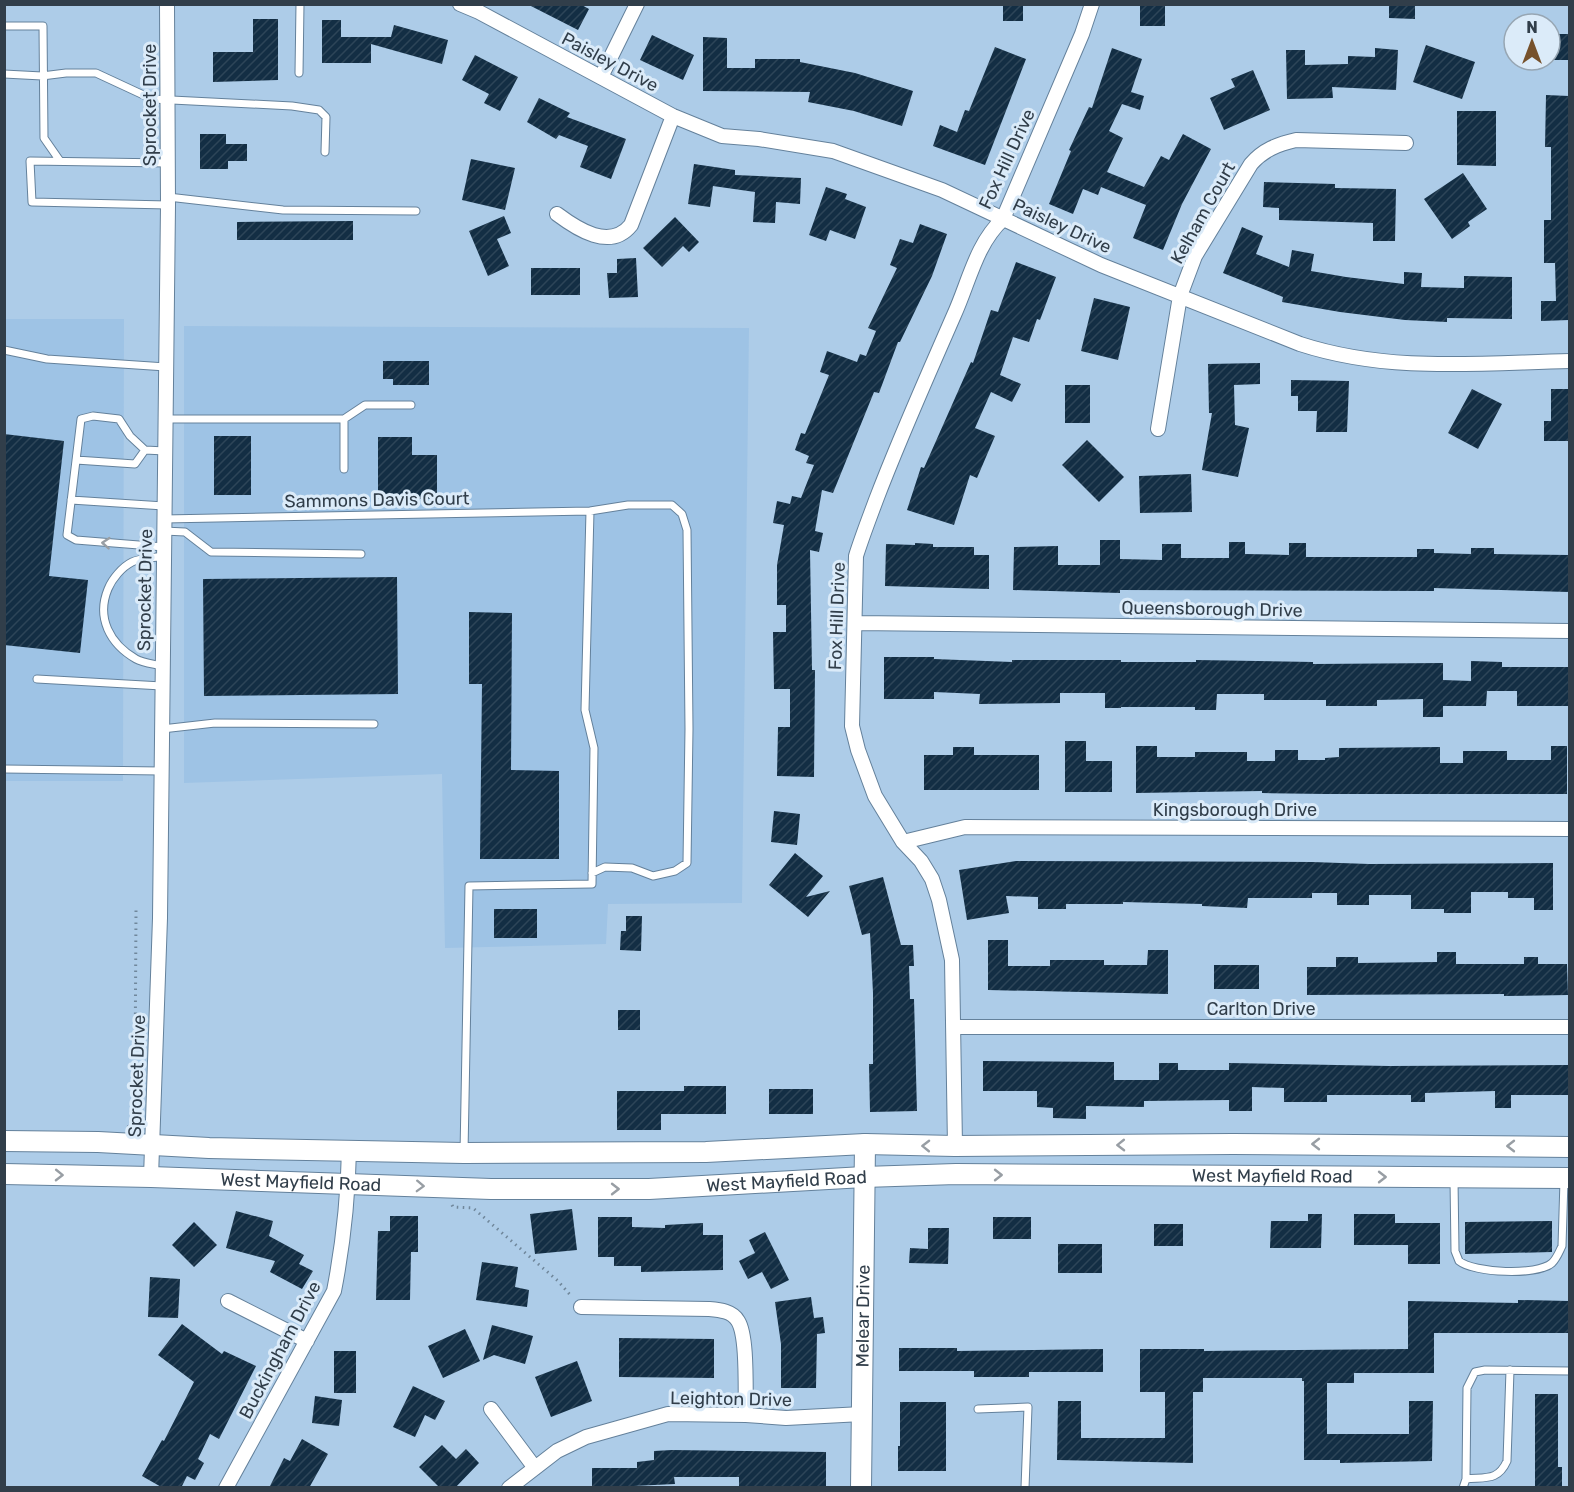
<svg xmlns="http://www.w3.org/2000/svg" width="1574" height="1492" viewBox="0 0 1574 1492" font-family="Rubik,sans-serif">
<defs>
<pattern id="building-hatch" width="6" height="6" patternUnits="userSpaceOnUse" patternTransform="scale(1.5)"><rect width="6" height="6" fill="#132e44"/><path d="M-1 1l2-2M0 6l6-6M5 7l2-2" fill="none" stroke="#2d4558"/></pattern>
</defs>
<rect width="100%" height="100%" fill="#adcce8"/>
<path fill="#9ec3e5" d="M5 319H124L123 781H5Z
M184 326 749 328 742 903 608 904 606 944 445 948 442 774 184 783Z"/>
<path fill="url(#building-hatch)" d="M527 4H580L589 9 578 30Z
M1003 4H1023V21H1003Z
M1140 4H1165V26H1140Z
M1389 4H1415V19L1389 18Z
M253 19H278V80L213 82V52H253Z
M322 20H341V37H391L394 25 448 40 442 64 371 44V63H322Z
M1550 34H1569V60H1550Z
M652 35 694 55 683 80 640 60Z
M703 37 727 38V68H755V59H800V62L855 73 913 91 902 126 854 111 808 102 810 92 703 91Z
M1426 45 1475 62 1462 99 1413 82Z
M995 47 1026 59 985 165 933 146 940 125 957 132 965 110 969 111Z
M1112 48 1142 59 1131 92 1144 96 1140 110 1122 104 1109 131 1123 138 1107 172 1144 187 1161 156 1169 160 1183 134 1211 149 1182 204 1163 250 1133 238 1146 205 1101 187 1098 195 1083 189 1073 214 1049 204 1071 151 1069 150 1089 107 1092 108Z
M1375 48 1398 50 1396 90 1332 87 1333 98 1287 99 1286 50H1305V65L1348 64V56L1375 57Z
M475 55 518 77 500 111 484 103 489 94 462 80Z
M1253 70 1270 110 1224 130 1210 98 1235 87 1231 79Z
M1546 95 1569 96V320L1541 321V301H1556L1555 263H1544V220H1551V147H1545Z
M539 98 570 113 567 117 626 139 611 179 580 167 588 146 559 135 556 139 527 122Z
M1457 111H1496V166L1457 165Z
M200 134H226V144H247V161H228V169H200Z
M471 159 515 168 505 210 462 200Z
M694 164 735 170V175L801 178 800 204 776 202 775 223 753 222 755 192 713 186 710 207 688 204Z
M1463 173 1487 209 1468 222 1470 226 1452 239 1424 199Z
M1264 182 1335 184V188L1396 189 1395 241H1373V223L1279 220V208L1263 207Z
M826 187 847 194 845 199 866 207 855 239 830 230 826 241 809 235Z
M504 216 511 233 497 239 509 266 488 276 469 231Z
M675 217 699 242 689 252 683 246 662 267 643 248Z
M353 221V240H237V222Z
M920 224 947 234 932 276 900 342H898L879 393 874 392 833 493 822 490 815 531 823 533 819 552 810 550 812 670H815L814 777 777 776 778 727H790V689H774L773 632H786V605H777V565L784 525 773 523 777 501 790 504 792 496 801 498 814 465 806 463 809 456 795 450 801 433 805 434 829 375 820 372 827 351 857 362 860 354 866 356 876 331 868 328 897 268 890 265 900 239 913 243Z
M1242 227 1263 236 1256 254 1289 267 1292 250 1314 254 1311 271 1346 277 1404 284V272L1422 273 1421 287 1464 288V276L1512 277V319L1447 318V322L1405 320 1340 312 1282 302 1283 297 1223 273Z
M636 258 638 297 609 298 607 273H617V259Z
M1016 262 1056 277 1040 320 1037 319 1029 342 1013 337 1000 375 1021 384 1012 402 991 392 975 428 995 436 977 478 970 475 954 525 907 510 921 467 924 468 971 362 973 363 991 310 998 312Z
M531 268H580V295H531Z
M1094 298 1130 307 1118 360 1081 351Z
M383 361H429V385H393V379H383Z
M1260 363V384L1234 385 1235 425 1249 428 1238 477 1202 470 1212 413H1209L1208 364Z
M1291 380 1349 381 1347 432H1316L1317 411H1298V396H1291Z
M1065 385H1090V423H1065Z
M1472 389 1502 404 1478 449 1448 433Z
M1551 389H1569V441H1544V421H1551Z
M4 434 64 441 49 576 88 580 80 653 4 645Z
M214 436H251V495H214Z
M378 437H412V455H437V499H378Z
M1087 440 1124 477 1099 502 1062 465Z
M1191 474 1192 512 1140 513 1139 476Z
M1100 540H1120V559L1162 560V544H1181V558H1229V542H1245V554L1289 555V543H1306V557H1417V549H1434V553L1471 554V548H1494V554L1569 555V592L1434 588V591L1120 590V593L1013 590 1014 547 1058 546V565H1100Z
M915 543 933 544V547H974V555H989V589L885 586 886 544 915 545Z
M397 577 398 694 204 696 203 579Z
M469 612 512 613 511 770 559 771V859H480L482 684H469Z
M884 657H934V659L1012 662V660H1121V662H1196V660L1313 662V664L1443 663V680L1471 681V661L1502 662V667H1569V706H1517V691H1487L1486 706H1443V717H1423V699L1377 700V706H1326V700H1264V694H1217L1216 710H1195V707H1121V708H1105V693H1060V703L979 704 980 694 934 692V699H884Z
M1065 741H1086V761H1112V792H1065Z
M1136 746H1157V757H1195V752H1247V761H1275V750H1298V760H1325V758L1339 757V748L1440 747V763H1463V751H1507V760H1551V746H1567V794H1326L1262 793V791L1136 793Z
M953 747H974V755H1039V790H924V755H953Z
M774 811 800 814 797 845 771 842Z
M795 853 823 876 806 897 830 891 808 917 769 885Z
M1016 861 1312 862 1369 864 1553 863V910H1534V898H1508V892H1471V913H1444V909H1411V895H1369V905H1337V893H1312V898H1248L1247 908 1202 906V904L1123 902V904H1066V909H1038V897L1006 896 1009 913 967 920 959 870Z
M883 877 901 945H913L914 966H909L910 999H914L917 1111 870 1112 869 1064H873V993L870 933 862 935 849 886Z
M494 909H537V938H494Z
M626 916H642L641 951 620 950 621 931H626Z
M988 940H1008V966H1050V960H1104V965H1147L1148 950H1168V994L988 990Z
M1437 952H1456V964H1524V957H1538V964H1567L1568 995 1504 996V994L1307 995V967H1336V957H1358V963L1437 962Z
M1214 965H1259V989H1214Z
M618 1010H640V1030H618Z
M983 1061 1114 1062V1080H1159V1063H1178V1070H1229V1063L1389 1066 1569 1065V1095H1511V1108H1495V1091L1425 1093V1102H1411V1095H1327V1102H1284V1088L1252 1087V1111H1229V1100L1144 1101V1107L1086 1106V1119L1053 1118V1108L1037 1107V1091H983Z
M684 1086H726V1114H661V1130H617V1091H684Z
M769 1089H813V1114H769Z
M572 1209 577 1250 535 1254 530 1214Z
M236 1211 273 1221 269 1236 304 1255 299 1264 313 1271 302 1289 270 1272 275 1261 226 1248Z
M1308 1214H1322L1321 1248H1270L1271 1221H1308Z
M1354 1214H1395V1223H1440V1264H1408V1245H1354Z
M390 1216H418V1252H411L410 1300H376L378 1231H390Z
M598 1217H632V1227L665 1228V1225L703 1223V1235H723V1270L641 1272V1266H614V1257H598Z
M993 1217H1031V1239H993Z
M1552 1221V1252L1465 1254V1222Z
M194 1222 217 1245 194 1267 172 1245Z
M1154 1224H1183V1246H1154Z
M928 1228H949L948 1264 909 1263 910 1248 928 1249Z
M765 1232 789 1280 771 1289 762 1272 748 1279 739 1261 755 1253 749 1240Z
M1058 1244H1102V1273H1058Z
M482 1262 518 1267 515 1287 529 1290 527 1307 476 1300Z
M150 1277 180 1279 178 1318 148 1317Z
M811 1297 814 1318 823 1317 825 1333 817 1334 816 1388H781V1344L775 1302Z
M1518 1300 1569 1301V1333H1434V1373H1354V1383H1327V1434H1409V1401H1433L1432 1461 1340 1463V1460H1304V1381H1302V1378H1203V1392H1193V1463L1057 1460 1058 1401H1081V1438H1165V1392H1140V1349H1204V1351L1408 1349V1301L1518 1303Z
M182 1324 222 1354 224 1351 256 1366 219 1439 210 1434 198 1459 204 1463 195 1480 187 1476 181 1488H163L142 1476 162 1440 164 1441 194 1382 158 1355Z
M492 1325 533 1336 525 1364 494 1355 483 1360Z
M465 1329 480 1361 443 1378 428 1346Z
M619 1338 714 1339V1378L619 1377Z
M899 1348H957V1351L1103 1349V1372H1029V1377H974V1371H899Z
M334 1351H356V1393H334Z
M577 1361 592 1401 551 1417 535 1377Z
M413 1386 445 1401 435 1420 425 1415 415 1437 393 1427Z
M1535 1394H1558V1467H1562V1488H1535Z
M315 1396 342 1400 339 1426 312 1423Z
M900 1402H946V1471H898V1446H900Z
M302 1439 328 1454 309 1488H269L284 1458 290 1461Z
M442 1445 456 1459 466 1449 479 1463 455 1488H440L419 1467Z
M672 1450 826 1452V1487H739V1477H674L675 1484 592 1488V1468H637V1462L654 1460V1451Z"/>
<g fill="none" stroke-linecap="round" stroke-linejoin="round">
<g stroke="#64819b" stroke-width="9">
<path id="lane" d="M4 26H43L44 138 60 161
M299 73 300 4
M4 74 42 76 66 73H96L152 99 292 106 319 110 326 117 325 152
M168 163 30 161 32 202 168 205
M168 197 283 210 416 211
M4 350 47 359 166 367
M165 419H344L365 405H411
M344 419V469
M76 460 135 464 145 450
M71 500 164 506
M164 519 590 511 628 505H672L682 514 687 530 689 729 687 863 675 871 653 876 632 868 605 867 592 873
M164 531 185 532 211 552 361 554
M164 547 76 540 67 535 81 419 93 416 119 419 130 436 145 450 165 451
M162 666C154 664 143 663 136 659 110 644 96 618 108 589 112 579 122 567 132 562 140 558 154 558 164 556
M37 679 162 686
M162 729 215 723 374 724
M4 769 161 771
M464 1153 469 886 592 884 594 748 585 710 590 511
M1454 1180 1455 1251 1459 1261C1474 1273 1537 1276 1552 1263 1557 1258 1559 1252 1562 1246L1564 1180
M978 1409 1028 1407 1025 1488
M1466 1479C1486 1477 1498 1481 1507 1461L1510 1370
M1463 1488 1466 1479 1467 1388 1475 1372 1485 1370 1570 1371"/>
</g>
<g stroke="#64819b" stroke-width="16">
<path id="street" d="M460 4 479 12 673 116 722 136 759 139 833 151 942 190 1101 265 1300 344C1389 373 1478 363 1570 361
M601 77 637 4
M557 214C577 229 610 251 631 225L673 116
M1158 429 1180 296 1195 256 1251 164C1263 150 1278 144 1296 140L1406 143
M855 623 1570 631
M903 842 965 827 1570 829
M953 1027H1570
M955 1146 952 960 939 900 932 879 921 861 903 842 875 796 858 750 852 726 856 556C862 537 869 519 876 500 900 437 927 377 954 315 969 282 976 244 1003 219L1082 34 1092 4
M151 1177 160 918 168 205 167 4
M228 1301 307 1341
M581 1307 709 1309C720 1310 732 1311 738 1321 748 1337 745 1393 746 1415
M491 1409 535 1468
M226 1488 334 1291C343 1245 348 1198 349 1150
M509 1488 557 1451 586 1437 668 1414 746 1415 786 1418 862 1414"/>
</g>
<g stroke="#64819b" stroke-width="22">
<g id="secondary">
<path d="M4 1141 98 1142 209 1148 464 1153 706 1152 865 1144 955 1146 1233 1144 1570 1147"/>
<path id="s1" d="M4 1174 151 1177 491 1189H649L864 1177 956 1174 1570 1178"/>
<path id="s2" d="M861 1488 865 1144"/>
</g>
</g>
<path stroke="#70879b" stroke-width="3" stroke-dasharray="1.5 4.5" stroke-linecap="butt" d="M128 1127C137 1112 131 1096 135 1080L136 910
M452 1205 453 1207 473 1208 558 1281 572 1297"/>
<use href="#lane" stroke="#fff" stroke-width="7"/>
<use href="#street" stroke="#fff" stroke-width="14"/>
<use href="#secondary" stroke="#fff" stroke-width="20"/>
</g>
<defs><path id="oneway-chevron" d="M-2-3.5L2.5 0L-2 3.5" fill="none" stroke-width="1.6" stroke-linecap="round" stroke-linejoin="round" transform="scale(1.5)"/></defs>
<g stroke="#989ea4">
<use href="#oneway-chevron" transform="translate(106 543) rotate(-176)"/>
<use href="#oneway-chevron" transform="translate(1316 1144) rotate(-180)"/>
<use href="#oneway-chevron" transform="translate(1121 1145) rotate(179)"/>
<use href="#oneway-chevron" transform="translate(926 1146) rotate(-179)"/>
<use href="#oneway-chevron" transform="translate(1511 1146) rotate(-180)"/>
<use href="#oneway-chevron" transform="translate(59 1175) rotate(1)"/>
<use href="#oneway-chevron" transform="translate(998 1175)"/>
<use href="#oneway-chevron" transform="translate(1382 1177)"/>
<use href="#oneway-chevron" transform="translate(420 1186) rotate(2)"/>
<use href="#oneway-chevron" transform="translate(615 1189)"/>
</g>
<g text-anchor="middle" dominant-baseline="central" stroke-width="6" stroke-linejoin="round" paint-order="stroke">
<g font-size="18" fill="#313e4a" stroke="#dbebf9">
<text transform="translate(610 62) rotate(28)">Paisley Drive</text>
<text transform="translate(150 105) rotate(-90)">Sprocket Drive</text>
<text transform="translate(1007 159) rotate(-65)">Fox Hill Drive</text>
<text transform="translate(1203 213) rotate(-61)">Kelham Court</text>
<text transform="translate(1062 226) rotate(25)">Paisley Drive</text>
<text transform="translate(377 500) rotate(-1)">Sammons Davis Court</text>
<text transform="translate(145 590) rotate(-89)">Sprocket Drive</text>
<text transform="translate(1212 609) rotate(1)">Queensborough Drive</text>
<text transform="translate(837 616) rotate(-88)">Fox Hill Drive</text>
<text x="1235" y="810">Kingsborough Drive</text>
<text x="1261" y="1009">Carlton Drive</text>
<text transform="translate(137 1076) rotate(-88)">Sprocket Drive</text>
<text stroke="none"><textPath href="#s1" startOffset="1269">West Mayfield Road</textPath></text>
<text stroke="none"><textPath href="#s1" startOffset="783">West Mayfield Road</textPath></text>
<text stroke="none"><textPath href="#s1" startOffset="297">West Mayfield Road</textPath></text>
<text stroke="none"><textPath href="#s2" startOffset="172">Melear Drive</textPath></text>
<text transform="translate(280 1350) rotate(-62)">Buckingham Drive</text>
<text transform="translate(731 1399) rotate(1)">Leighton Drive</text>
</g>
</g>
<rect width="1574" height="1492" fill="none" stroke="#313e4a" stroke-width="12"/>
<g transform="translate(1532 42)"><circle r="28" fill="#dbebf9" stroke="#97a6b3" stroke-width="1.5"/>
<path d="M0-4.5L10 22L0 15L-10 22Z" fill="#76512b"/>
<text y="-9" font-size="16" font-weight="bold" text-anchor="middle" fill="#313e4a">N</text>
</g>
</svg>
